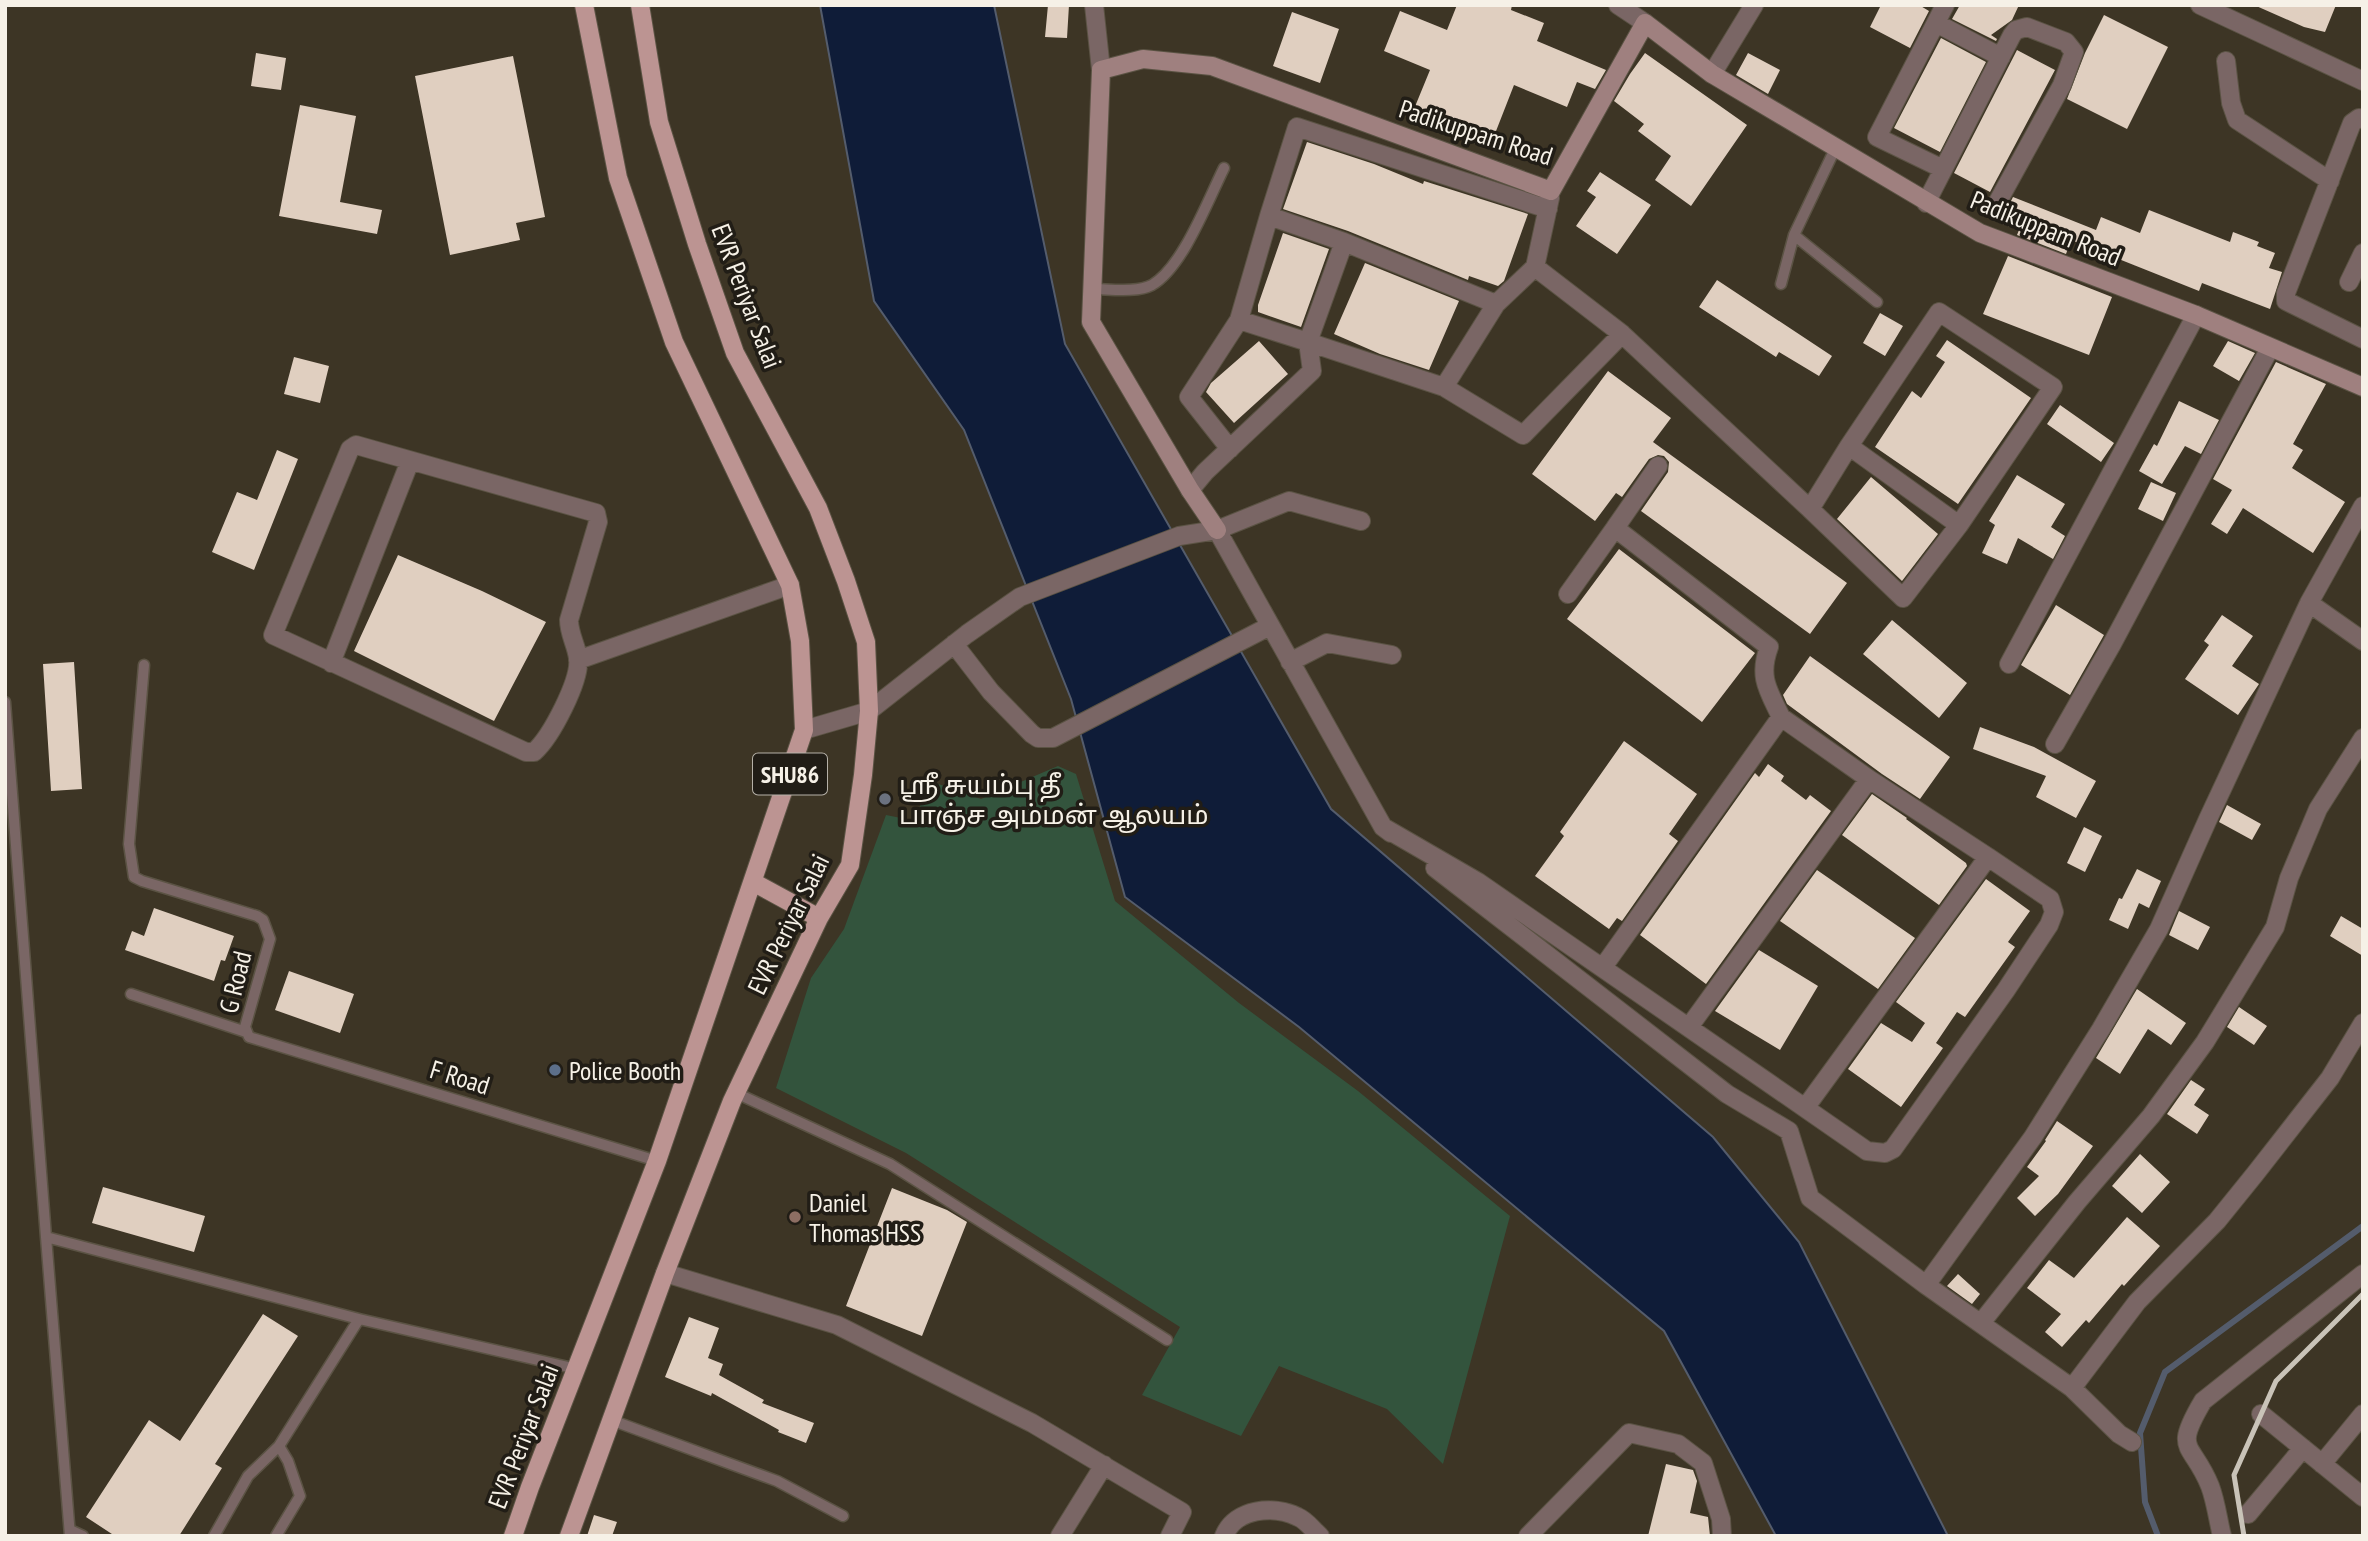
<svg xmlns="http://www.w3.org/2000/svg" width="2368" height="1541" viewBox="0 0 2368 1541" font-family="'PT Sans Narrow','Noto Sans Tamil',sans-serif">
<rect width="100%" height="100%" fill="#3d3525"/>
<path fill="#33543d" d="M1058 766 1076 774 1115 901 1239 1003 1358 1091 1510 1216 1443 1464 1387 1409 1279 1366 1241 1436 1142 1395 1180 1327 906 1153 776 1088 811 978 844 929 886 815 916 821 927 780 981 799Z"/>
<path fill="#0f1c38" stroke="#545c6c" stroke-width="2" d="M820 5H994L1065 344 1331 809 1713 1137 1799 1242 1948 1536H1776L1664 1331 1299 1027 1125 897 1071 699 964 430 874 301Z"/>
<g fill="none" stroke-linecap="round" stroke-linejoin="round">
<path stroke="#545c6c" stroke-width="6" d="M2158 1536 2145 1502 2140 1433 2165 1372 2363 1226"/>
</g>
<path fill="#e0cfc0" d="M1048 5H1069L1067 38 1045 37Z
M1457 5H1512L1511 10 1544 23 1537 41 1606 70 1595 89 1577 82 1567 107 1514 85 1489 149 1459 137 1463 129 1414 109 1430 70 1384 51 1400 11 1447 30Z
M1881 5H1919L1929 11 1910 48 1870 27Z
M1960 5H2019L2012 20 1991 35 1997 39 1996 41 1952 19Z
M2254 5H2336L2325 32 2304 27Z
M1292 12 1339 29 1320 83 1273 66Z
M2104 15 2168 47 2127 129 2067 99 2085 53Z
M1941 38 1986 62 1940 152 1894 128Z
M2017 50 2055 70 1990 192 1954 173Z
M256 53 286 58 281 90 251 86Z
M1645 53 1747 125 1691 206 1655 180 1671 156 1638 131 1644 124 1614 101 1630 74Z
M1748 53 1780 70 1768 94 1736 75Z
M513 56 545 217 516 223 520 240 450 255 415 76Z
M300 105 356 116 340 202 382 210 377 234 279 216Z
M1307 142 1374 164 1423 184 1424 181 1528 214 1504 281 1498 286 1469 276 1468 280 1348 231 1283 209Z
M1600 172 1651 205 1617 254 1576 226 1596 197 1587 191Z
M2013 197 2096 230 2101 217 2140 233 2149 210 2230 242 2233 232 2259 242 2257 246 2275 253 2269 268 2282 272 2270 309 2202 283 2199 291 2071 240 2066 254 2017 235 2019 230 2000 223Z
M1283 233 1329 249 1301 327 1258 312V305Z
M2008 256 2112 297 2089 355 1983 314Z
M1365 263 1459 301 1429 370 1380 354 1334 334Z
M1717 280 1832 356 1819 376 1779 352 1776 357 1699 307Z
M1880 313 1903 326 1885 356 1863 343Z
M1947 340 2031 398 1958 504 1875 447 1912 391 1921 398 1945 362 1936 356Z
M1259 341 1288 374 1234 423 1206 392 1211 383Z
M2228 341 2255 353 2239 381 2213 366Z
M294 357 329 366 320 403 284 394Z
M2276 362 2326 384 2293 444 2303 450 2292 468 2345 502 2313 553 2243 508 2227 534 2211 524 2232 490 2213 479Z
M1608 371 1671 418 1653 442 1847 583 1810 634 1641 511 1668 472 1669 462 1664 456 1658 455 1649 459 1622 497 1616 493 1595 521 1532 474Z
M2179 401 2219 420 2201 454 2185 446 2162 484 2139 471 2154 444 2157 446Z
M2060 405 2114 443 2101 462 2047 424Z
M277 450 298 459 254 570 212 552 237 492 257 500Z
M2017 475 2065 504 2051 527 2065 536 2053 559 2018 538 2007 564 1982 553 1995 525 1989 521Z
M1871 477 1938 534 1902 581 1837 519Z
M2151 482 2176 493 2163 521 2138 509Z
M1619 549 1755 653 1702 722 1567 619Z
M398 555 482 591 546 622 494 721 354 651Z
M2056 605 2104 635 2070 695 2021 665Z
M2222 615 2253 636 2232 666 2259 684 2238 715 2185 679 2209 645 2204 641Z
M1892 620 1967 683 1939 718 1863 654Z
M1810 656 1950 757 1920 799 1882 774 1787 704 1783 695Z
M74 662 82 789 51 791 43 664Z
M1980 727 2034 747 2096 781 2076 818 2036 797 2046 776 1973 749Z
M1624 741 1697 794 1669 834 1678 841 1622 921 1617 918 1609 929 1535 876 1564 836 1560 832Z
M1768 764 1784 776 1781 781 1806 800 1810 795 1831 811 1706 984 1640 935 1755 773 1759 777Z
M1872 794 1907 818 1906 819 1966 863 1967 866 1939 905 1842 835Z
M2227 805 2261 824 2252 840 2219 822Z
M2084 827 2102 836 2085 872 2067 863Z
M2137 869 2161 881 2149 908 2139 903 2128 929 2109 920 2119 898 2122 899Z
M1817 870 1915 938 1878 989 1780 921Z
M1986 879 2030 911 2008 942 2015 947 1965 1017 1957 1012 1936 1043 1943 1048 1901 1107 1848 1069 1881 1023 1912 1042 1925 1023 1896 1002Z
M154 908 234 936 225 961 221 960 214 981 125 950 132 931 144 936Z
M2179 911 2210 927 2198 950 2169 935Z
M2341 916 2363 929V956L2330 936Z
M1759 950 1818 986 1780 1050 1715 1011Z
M289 971 354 994 340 1033 275 1010Z
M2137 989 2186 1023 2171 1045 2148 1029 2120 1074 2096 1058Z
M2239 1007 2267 1026 2254 1045 2227 1027Z
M2191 1080 2205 1089 2194 1105 2209 1115 2197 1134 2167 1114Z
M2057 1121 2093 1146 2058 1194 2035 1216 2017 1198 2039 1176 2027 1167 2046 1141 2045 1140Z
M2140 1154 2170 1182 2142 1213 2112 1186Z
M103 1187 205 1216 194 1252 92 1223Z
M892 1188 947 1210 967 1222 922 1336 846 1306Z
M2127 1217 2160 1246 2124 1286 2122 1284 2089 1323 2086 1320 2062 1347 2045 1332 2061 1314 2027 1288 2049 1260 2074 1278Z
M1958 1274 1980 1294 1972 1304 1947 1286Z
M263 1314 298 1336 215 1464 222 1468 179 1536H115L86 1517 149 1420 180 1441Z
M689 1317 719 1328 708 1358 723 1364 719 1375 764 1400 762 1403 814 1423 806 1443 778 1432 779 1430 712 1393 711 1396 665 1377Z
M1666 1464 1693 1470 1697 1481 1690 1513 1708 1517 1710 1536H1648Z
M594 1515 617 1522 612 1536H587Z"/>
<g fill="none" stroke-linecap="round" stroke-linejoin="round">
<g stroke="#5b5344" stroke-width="13">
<path id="lane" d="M1794 235 1877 302
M1781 284 1794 235 1835 149
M1092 289C1109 289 1137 293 1152 285 1183 267 1208 200 1224 168
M144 665 129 844 134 877 142 881 257 916 263 920 270 939 245 1027 249 1037 657 1161
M5 702 46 1237
M131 994 246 1032
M736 1093 890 1164 1167 1340
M611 1420 777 1481 843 1516
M70 1530 83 1536
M70 1536 46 1237 359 1319 577 1369
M214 1536 248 1476 279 1446
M276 1536 300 1496 288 1461 279 1446 359 1319"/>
</g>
<g stroke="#5b5344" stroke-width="20">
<path id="street" d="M1094 5 1101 70
M1618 5 1645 23
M2200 5 2363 81
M1936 23 2001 57
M2226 61 2231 103 2237 120 2330 181
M1712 74 1754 5
M2363 119 2359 118 2352 123 2286 293V301L2363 339
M1943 169 1877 137 1945 5
M1550 198 1535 267 1622 334 1810 509
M1926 203 2012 35 2016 30 2027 27 2066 42 2074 52 2062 85 1996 205
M1344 242 1308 342 1444 387 1496 304
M1535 267 1496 304 1344 242 1269 216 1297 127 1548 209
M2349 282 2363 253
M1939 312 2053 387 1959 525 1903 598 1810 509 1849 446Z
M1444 387 1523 435 1622 334
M356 445 596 513 598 522 569 620C569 634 576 644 578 658 581 680 551 737 534 752H526L273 635 350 449Z
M1849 446 1959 525
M1230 449 1189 397 1239 320
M1658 466 1615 528 1769 647C1758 677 1768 690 1781 717
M1190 490 1205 472 1312 371 1308 342 1239 320 1269 216
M1217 530 1383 827 1391 833
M1568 594 1615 528
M2309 603 2363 641
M954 644 991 692 1032 734 1038 738H1053L1270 626
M578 660 790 585
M1290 662 1327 643 1392 655
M331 663 410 461
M2009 664 2196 315
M804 730 869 711 967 634 1020 597 1179 536 1217 530 1289 501 1361 521
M2055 744 2112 644 2270 348
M1383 827 1478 882 1805 1108 1988 857 1869 779 1781 717 1603 967
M1435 868 1727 1094 1789 1131 1810 1198 1926 1285 2072 1388 2119 1434 2132 1442
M1689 1027 1869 779
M1805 1108 1867 1151 1885 1153 1893 1149 2006 990 2049 925 2054 912 2050 899 1988 857
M665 1273 837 1325 1032 1423 1182 1512 1170 1536
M1926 1285 2033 1137 2101 1029 2159 929 2208 819 2309 603 2363 506
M1981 1323 2077 1202 2151 1116 2205 1042 2275 927 2289 878 2318 809 2363 738
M2072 1388 2137 1302 2217 1221 2255 1174 2330 1078 2363 1023
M2261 1414 2363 1497
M2322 1464 2363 1414
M2248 1514 2303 1448
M1060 1536 1104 1465
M1224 1536C1235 1508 1274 1505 1298 1517 1306 1520 1313 1530 1320 1536
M1528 1536 1629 1433 1678 1444 1703 1463 1721 1519 1722 1536
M2222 1536C2218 1520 2216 1502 2210 1486 2192 1441 2172 1453 2203 1401L2363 1274"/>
</g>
<g stroke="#5b5344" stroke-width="20">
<path id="secondary" d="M1217 530 1190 490 1091 322 1101 70 1143 59 1212 66 1551 191 1645 23 1712 74 1980 233 2196 315 2363 387"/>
</g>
<g stroke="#5b5344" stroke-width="20">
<path id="primary" d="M753 882 819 918
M513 1536 530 1487 657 1161 804 730 800 641 790 585 674 342 618 178 584 5
M569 1536 665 1273 732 1101 819 918 850 865 863 775 869 711 866 642 846 581 818 508 735 353 697 244 659 122 640 5"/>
</g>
<use href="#lane" stroke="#7a6665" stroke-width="10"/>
<use href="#street" stroke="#7a6665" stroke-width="18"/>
<use href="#secondary" stroke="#9f807f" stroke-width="18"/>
<use href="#primary" stroke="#bc9492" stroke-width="18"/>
<path stroke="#c9c3b8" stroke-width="5" d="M2244 1536 2234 1475 2276 1381 2363 1294"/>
</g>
<circle fill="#6b7280" stroke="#211d16" stroke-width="2.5" cx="885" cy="799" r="7"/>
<circle fill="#5c6f8a" stroke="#211d16" stroke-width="2.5" cx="555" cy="1070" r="7"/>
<circle fill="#8d6e63" stroke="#211d16" stroke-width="2.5" cx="795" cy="1217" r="7"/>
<g text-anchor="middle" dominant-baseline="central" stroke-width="7" stroke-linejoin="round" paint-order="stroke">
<rect fill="#211d16" stroke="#b6b1a8" stroke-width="2" x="753" y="753.5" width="74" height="41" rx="5"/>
<g font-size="24" font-weight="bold" fill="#f6f1e7">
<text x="790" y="774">SHU86</text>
</g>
<g font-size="26" fill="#f6f1e7" stroke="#211d16">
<text transform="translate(1476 132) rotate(18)">Padikuppam Road</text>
<text transform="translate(2046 228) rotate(22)">Padikuppam Road</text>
<text transform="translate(747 296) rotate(69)">EVR Periyar Salai</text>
<text transform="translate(788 924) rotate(-64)">EVR Periyar Salai</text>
<text transform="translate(235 982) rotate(-76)">G Road</text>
<text transform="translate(460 1077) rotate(17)">F Road</text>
<text transform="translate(523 1436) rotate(-69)">EVR Periyar Salai</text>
</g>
<g font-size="26" fill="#f6f1e7" stroke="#211d16" text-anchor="start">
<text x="899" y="784">ஶ்ரீ சுயம்பு தீ<tspan x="899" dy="30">பாஞ்ச அம்மன் ஆலயம்</tspan></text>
<text x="569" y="1070">Police Booth</text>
<text x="809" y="1202">Daniel<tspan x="809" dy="30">Thomas HSS</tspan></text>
</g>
</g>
<rect width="2368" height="1541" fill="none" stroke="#f6f1e7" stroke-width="14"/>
</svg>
